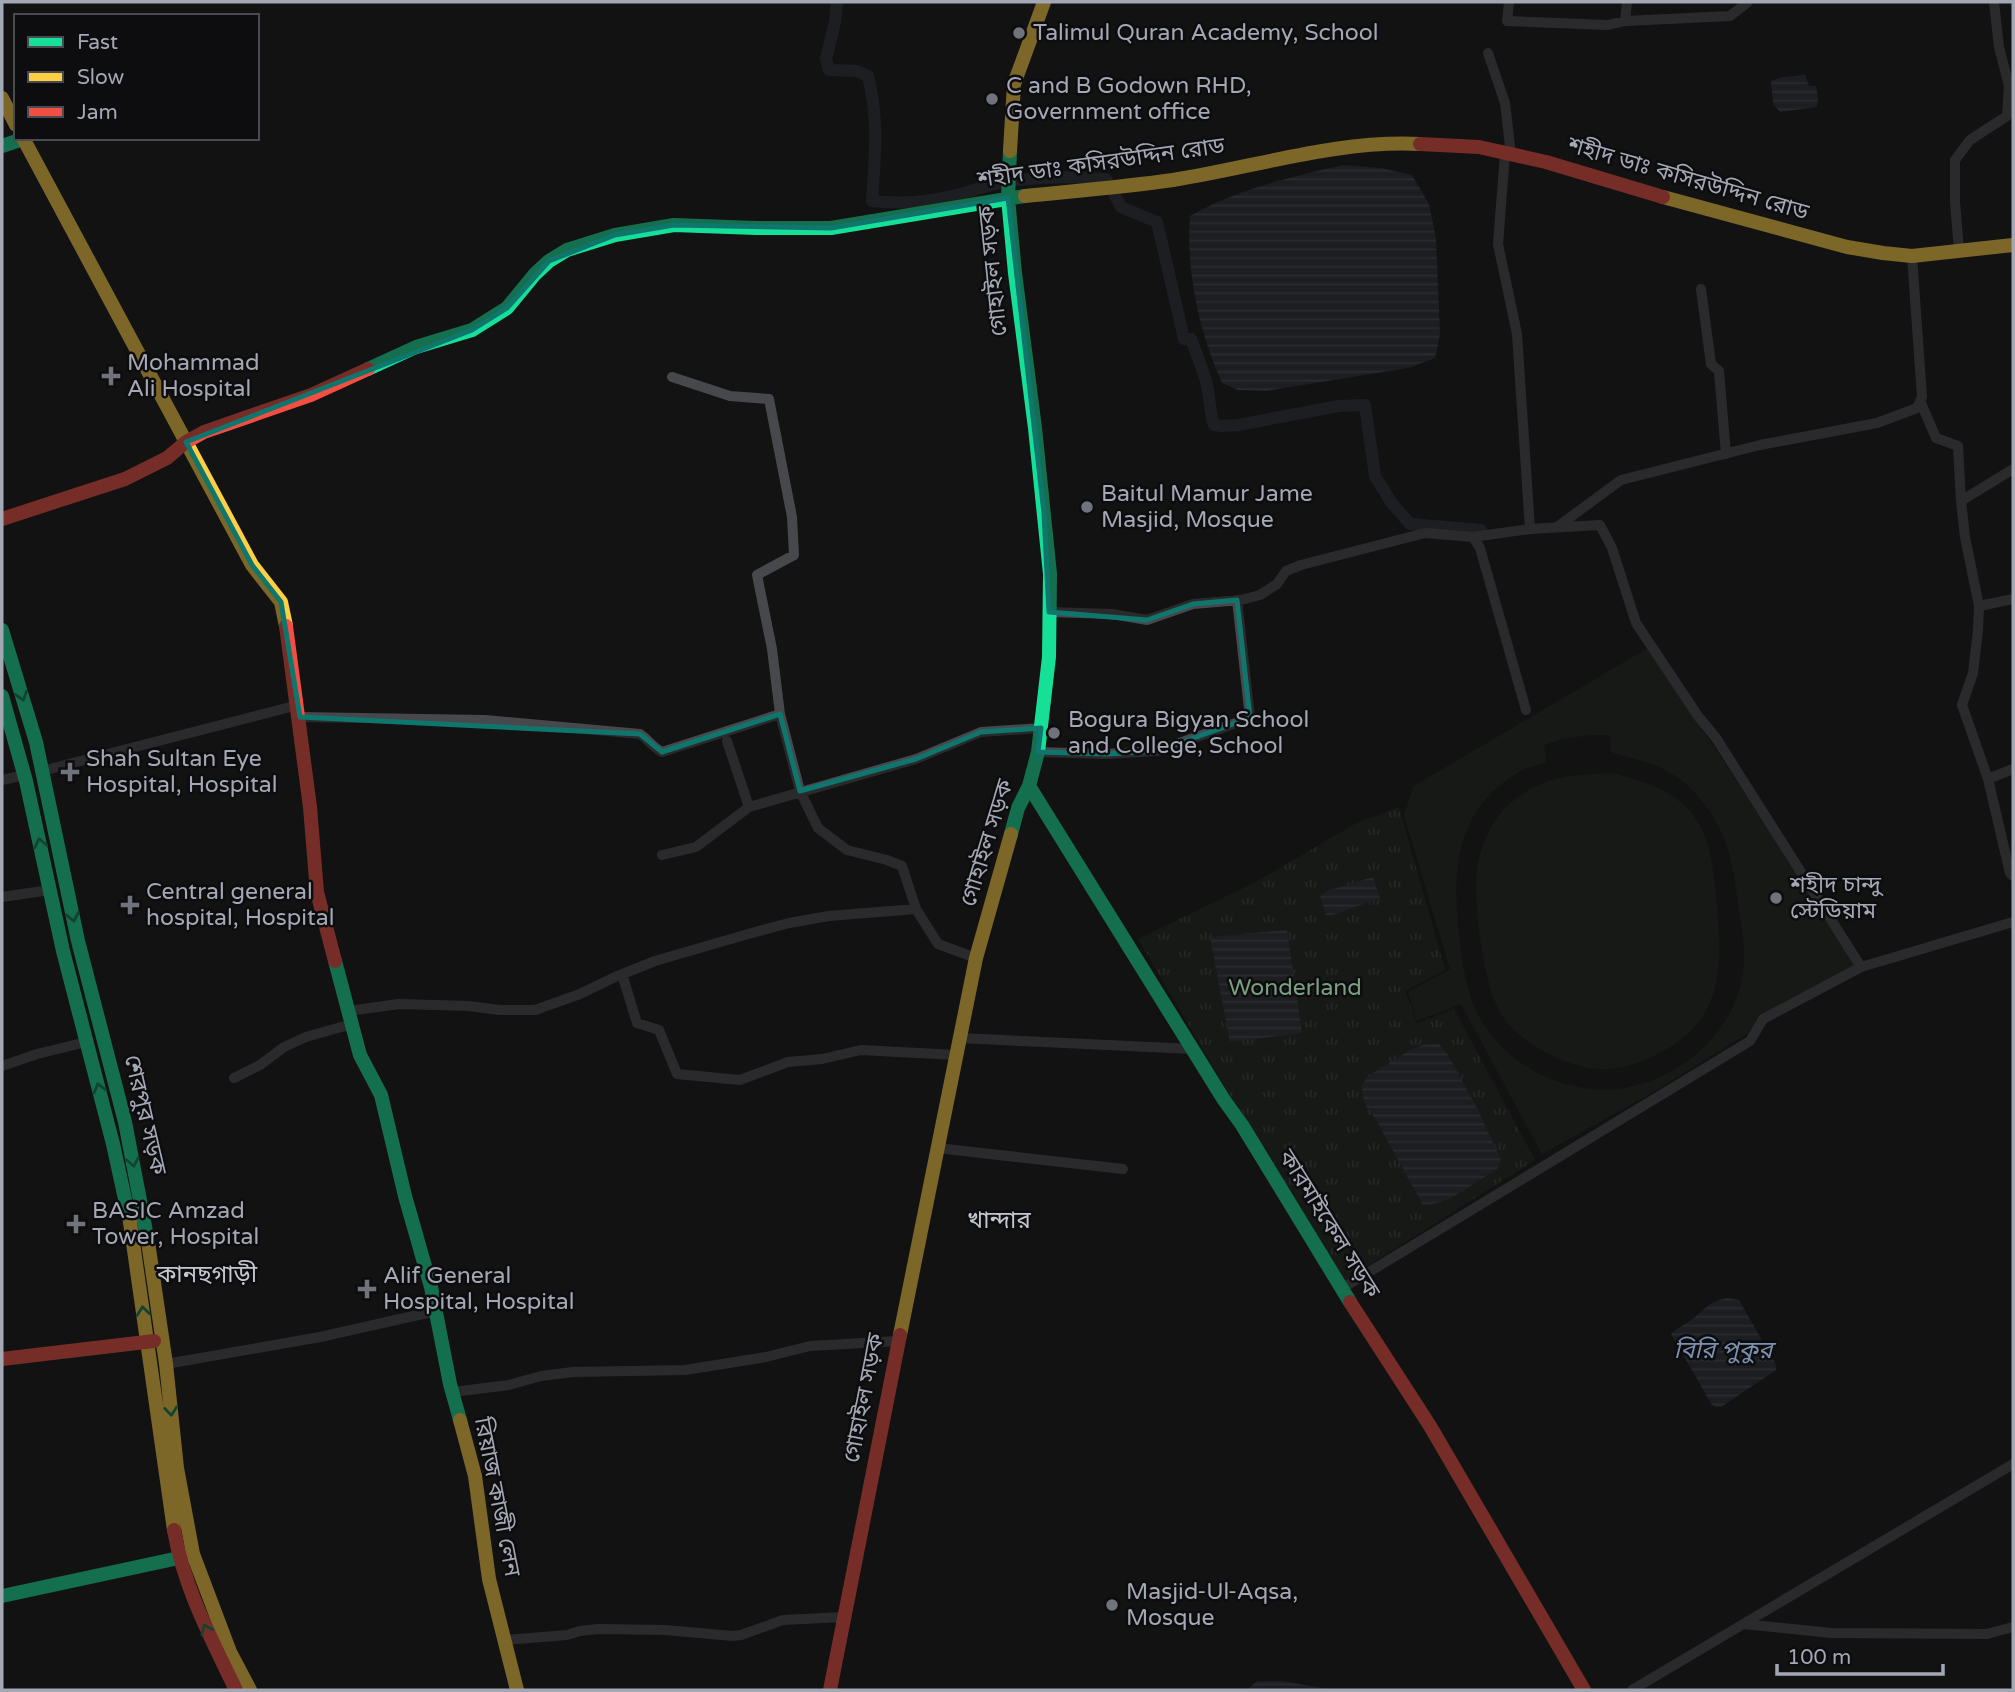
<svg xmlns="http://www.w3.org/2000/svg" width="2015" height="1692" viewBox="0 0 2015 1692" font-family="'Varela Round','Noto Sans Bengali',sans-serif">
<defs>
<pattern id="park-tufts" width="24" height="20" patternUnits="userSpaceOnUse" patternTransform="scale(1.75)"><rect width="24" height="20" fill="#1d231e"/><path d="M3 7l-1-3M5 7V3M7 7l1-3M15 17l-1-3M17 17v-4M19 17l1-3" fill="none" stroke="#3b403c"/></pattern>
<pattern id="water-rules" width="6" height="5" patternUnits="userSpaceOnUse" patternTransform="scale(1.75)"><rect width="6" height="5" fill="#292e36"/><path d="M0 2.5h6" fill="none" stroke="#454951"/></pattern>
</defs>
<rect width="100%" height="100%" fill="#131313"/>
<path fill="#1d231e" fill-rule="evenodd" d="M1648 648 1809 890 1857 965 1760 1015 1748 1033 1655 1091 1542 1154 1461 1004 1417 1021 1408 992 1450 969 1404 815 1414 786ZM1590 735H1610L1611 752C1638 760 1666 765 1687 785 1725 822 1732 853 1738 903 1741 922 1745 942 1744 961 1742 1028 1681 1082 1618 1089 1558 1095 1496 1060 1473 1004 1464 980 1461 952 1458 926 1455 892 1454 854 1470 823 1479 803 1498 784 1517 773 1525 768 1536 765 1546 762L1544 745 1562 739Z
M1611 773C1640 780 1665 787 1687 808 1710 831 1713 867 1716 897 1722 959 1727 1016 1663 1051 1646 1060 1628 1068 1608 1069 1572 1071 1518 1044 1500 1012 1483 982 1474 906 1477 872 1479 847 1493 817 1512 802 1543 776 1573 775 1611 773Z"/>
<path fill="url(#park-tufts)" d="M1399 807 1445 970 1405 991 1417 1023 1454 1009 1535 1160 1344 1281 1282 1177 1234 1102 1138 939 1256 882 1355 824Z"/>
<path fill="url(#water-rules)" d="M1805 75 1809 86H1816L1818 97 1817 107 1780 112 1773 104 1771 81 1783 77Z
M1343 165 1381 168 1412 175 1429 204 1436 239 1440 334 1435 358 1408 368 1266 391 1238 390 1222 383C1199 331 1186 273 1190 216 1238 189 1290 177 1343 165Z
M1373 877 1380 898 1333 915H1326L1320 896 1327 891Z
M1287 930 1302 1033 1230 1042 1210 937Z
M1439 1044 1448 1055 1478 1110 1501 1160 1497 1169C1475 1182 1449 1205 1423 1205L1376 1120 1366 1106 1363 1097 1362 1086 1367 1077 1410 1050 1423 1045Z
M1728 1298 1739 1300 1776 1365V1370L1721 1407H1716L1712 1405 1671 1334C1678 1327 1687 1324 1694 1318 1709 1306 1708 1302 1728 1298Z
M1257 1681H1282L1333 1690H1247Z"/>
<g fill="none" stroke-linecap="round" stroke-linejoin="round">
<path stroke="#292e36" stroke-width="12" d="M837 2 835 22 826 59 829 70 856 71 868 76C879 120 875 156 872 201 898 204 926 202 952 196 968 193 983 186 999 183 1035 176 1071 176 1106 179L1121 207 1157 222 1184 339H1191C1196 353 1202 367 1206 381 1210 395 1209 411 1214 425L1222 426 1238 425 1339 406 1365 405 1375 476 1391 502 1410 524 1481 530"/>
<path stroke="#47484c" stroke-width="10" d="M1509 2 1507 21 1608 25 1625 21 1730 16 1748 2
M1625 21 1627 2
M1488 53 1505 103 1511 155
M1505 154 1498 244 1517 334 1530 529
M1959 250 1955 202V160L1970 140 2007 116 2009 86 1999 47 1994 2
M1701 289 1711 364 1719 371 1726 454
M672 377 730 396 769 399 792 517 794 555 757 575 772 649 780 714 800 791 818 828 847 850 887 860 902 866 916 909
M1921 403 1936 438 1958 446 1961 501 1965 537 1979 606 1978 630 1973 673 1962 705 1988 779 2010 873 2013 876
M1961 501 2013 469
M1557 527 1621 480 1760 445 1877 423 1917 408 1922 397 1912 256
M1473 537 1480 548 1526 710
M1979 606 2013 599
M1049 612 1112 614 1147 620 1193 604 1241 600 1260 595 1277 584 1286 571 1301 565 1425 533 1473 537 1530 529 1600 525 1612 548 1636 623 1698 716 1716 738 1861 967
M300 717 485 720 640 734C648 739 653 748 662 752L780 714
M727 741 749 807
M1038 752 1106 754 1157 751 1250 718 1237 600
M42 771 298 705
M1988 779 2013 769
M2 780 25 775
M662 855 696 847 749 807 916 759 981 732 1041 728
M2 897 50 890
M622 974 637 1023 659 1030 677 1074 740 1080 788 1062 822 1059 861 1050 956 1055
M348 1011 399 1004 469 1006 499 1010H535L580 994 615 977 655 961 748 934 789 923 829 916 916 909 938 944 976 958
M960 1038 1193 1049
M2 1066 37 1054 86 1042
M234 1078 260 1065 284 1047 306 1037 352 1024
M937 1148 1123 1169
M1341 1289 1750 1041 1763 1019 1861 967 2013 922
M166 1364 320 1337 436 1311
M453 1392 509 1385 541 1376 573 1372 685 1370 766 1357 810 1346 898 1341
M1744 1624 1831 1633 1987 1634 2013 1627
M504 1640 567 1635 580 1631 598 1629 665 1630 733 1636 741 1635 783 1620 843 1617
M1632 1690 2013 1464"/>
<path stroke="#16e098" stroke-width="14" d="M2 146 23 139
M1010 151 1008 198 1015 273 1035 428 1050 574 1049 657 1038 752 1029 786 1018 808 1011 834
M368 369 416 347 472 330 507 308 535 274 549 261 567 250 615 235 674 225 756 228H831L1025 196
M2 630 36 742 78 941 125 1122 148 1242
M2 696 26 781 63 951 113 1144 130 1222
M1029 786 1224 1100 1242 1125 1350 1302
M335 961 360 1055 381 1095 405 1196 431 1287 450 1384 460 1420
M2 1596 188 1556"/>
<path stroke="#ffcf43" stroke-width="14" d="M2 98 16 125
M23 138 252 565 281 602 286 626
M1010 151 1014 84 1044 2
M1025 196C1074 191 1124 187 1173 180 1256 167 1336 140 1420 144
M1663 197 1847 247 1883 253 1912 256 2013 245
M130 1222 174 1530
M148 1242 166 1364 177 1468 193 1554 230 1652 250 1690
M900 1335 976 958 1011 834
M460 1420 475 1476 489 1579 517 1690"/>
<path stroke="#f24e42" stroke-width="14" d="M1420 144 1479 147 1546 162 1663 197
M2 519 125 479 167 458 186 442 204 432 311 395 368 369
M286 626 310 807 317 892 335 961
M1350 1302 1430 1426 1584 1690
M2 1359 154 1341
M174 1530C184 1588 211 1638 236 1690
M830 1690 900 1335"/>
</g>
<defs><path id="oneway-chevron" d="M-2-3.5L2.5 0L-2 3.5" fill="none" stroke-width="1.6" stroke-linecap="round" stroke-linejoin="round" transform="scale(1.75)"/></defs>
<g stroke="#12815a">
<use href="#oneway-chevron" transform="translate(22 696) rotate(73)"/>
<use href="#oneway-chevron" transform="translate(40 843) rotate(-102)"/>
<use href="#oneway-chevron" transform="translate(73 917) rotate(78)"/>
<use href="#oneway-chevron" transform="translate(99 1088) rotate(-105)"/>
<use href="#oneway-chevron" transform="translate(133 1162) rotate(79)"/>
<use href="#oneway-chevron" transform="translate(143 1311) rotate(-97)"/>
<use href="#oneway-chevron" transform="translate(171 1411) rotate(84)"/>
<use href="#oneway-chevron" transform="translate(206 1629) rotate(-114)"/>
</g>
<path d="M0 0H2015V1692H0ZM1008 198 1044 513 1049 612 1147 620 1193 604 1237 600 1250 718 1157 751 1106 754 1038 752 1041 728 981 732 916 759 800 791 780 714 662 752 640 734 300 717 281 602 252 565 186 442 472 330 507 308 549 261 615 235 674 225 831 228Z" fill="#131313" fill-opacity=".55" fill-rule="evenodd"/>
<path fill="none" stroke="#0f766e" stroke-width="5" stroke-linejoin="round" d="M1008 198 1044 513 1049 612 1147 620 1193 604 1237 600 1250 718 1157 751 1106 754 1038 752 1041 728 981 732 916 759 800 791 780 714 662 752 640 734 300 717 281 602 252 565 186 442 472 330 507 308 549 261 615 235 674 225 831 228Z"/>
<g fill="#71737c" stroke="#0d0d0f" stroke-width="2.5">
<circle cx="1019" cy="33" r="7"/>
<circle cx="992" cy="99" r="7"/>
<path d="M107.5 365.5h7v7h7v7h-7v7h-7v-7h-7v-7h7z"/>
<circle cx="1087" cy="507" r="7"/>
<circle cx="1054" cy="733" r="7"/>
<path d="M66.5 761.5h7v7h7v7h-7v7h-7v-7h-7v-7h7z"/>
<circle cx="1776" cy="898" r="7"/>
<path d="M126.5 894.5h7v7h7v7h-7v7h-7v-7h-7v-7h7z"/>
<path d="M72.5 1213.5h7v7h7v7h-7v7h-7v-7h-7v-7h7z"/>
<path d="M363.5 1278.5h7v7h7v7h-7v7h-7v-7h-7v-7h7z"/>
<circle cx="1112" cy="1605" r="7"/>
</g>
<g text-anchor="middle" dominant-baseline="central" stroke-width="5" stroke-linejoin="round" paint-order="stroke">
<g font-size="23" fill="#a4a7b4" stroke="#0d0d0f" text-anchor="start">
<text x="1033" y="33">Talimul Quran Academy, School</text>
<text x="1006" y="86">C and B Godown RHD,<tspan x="1006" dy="26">Government office</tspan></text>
<text x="127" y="363">Mohammad<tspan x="127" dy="26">Ali Hospital</tspan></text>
<text x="1101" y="494">Baitul Mamur Jame<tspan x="1101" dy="26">Masjid, Mosque</tspan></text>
<text x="1068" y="720">Bogura Bigyan School<tspan x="1068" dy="26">and College, School</tspan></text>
<text x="86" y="759">Shah Sultan Eye<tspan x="86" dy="26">Hospital, Hospital</tspan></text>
<text x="1790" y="885">শহীদ চান্দু<tspan x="1790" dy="26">স্টেডিয়াম</tspan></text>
<text x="146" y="892">Central general<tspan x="146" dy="26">hospital, Hospital</tspan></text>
<text x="92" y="1211">BASIC Amzad<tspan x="92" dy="26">Tower, Hospital</tspan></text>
<text x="383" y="1276">Alif General<tspan x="383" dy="26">Hospital, Hospital</tspan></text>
<text x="1126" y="1592">Masjid-Ul-Aqsa,<tspan x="1126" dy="26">Mosque</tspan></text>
</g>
<g font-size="23" fill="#a4a7b4" stroke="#0d0d0f">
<text transform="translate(1101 163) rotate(-8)">শহীদ ডাঃ কসিরউদ্দিন রোড</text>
<text transform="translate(1688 179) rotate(16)">শহীদ ডাঃ কসিরউদ্দিন রোড</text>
<text transform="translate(993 271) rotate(-96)">গোহাইল সড়ক</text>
<text transform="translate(987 843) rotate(-73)">গোহাইল সড়ক</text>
<text transform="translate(145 1115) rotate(77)">শেরপুর সড়ক</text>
<text transform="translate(1329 1224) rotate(58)">কারমাইকেল সড়ক</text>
<text transform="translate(864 1398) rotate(-79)">গোহাইল সড়ক</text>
<text transform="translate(497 1497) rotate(79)">রিয়াজ কাজী লেন</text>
</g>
<g font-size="23" fill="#7b9f81" stroke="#0d0d0f">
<text x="1295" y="988">Wonderland</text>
</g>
<g font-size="24" fill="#c5c7d0" stroke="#0d0d0f">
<text x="999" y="1220">খান্দার</text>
<text x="207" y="1274">কানছগাড়ী</text>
</g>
<g font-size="24" font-style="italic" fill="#7b91af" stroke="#0d0d0f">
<text x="1723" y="1350">বিরি পুকুর</text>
</g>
</g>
<rect width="2015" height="1692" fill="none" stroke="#a4a7b4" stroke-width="7"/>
<rect x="14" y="14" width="245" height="126" fill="#0d0d0f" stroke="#494b51" stroke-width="2"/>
<rect x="28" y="37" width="35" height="10" fill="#16e098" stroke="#494b51" stroke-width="2"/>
<text x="77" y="49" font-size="21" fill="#a4a7b4">Fast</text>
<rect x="28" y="72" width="35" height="10" fill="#ffcf43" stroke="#494b51" stroke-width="2"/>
<text x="77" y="84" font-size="21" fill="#a4a7b4">Slow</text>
<rect x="28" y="107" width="35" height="10" fill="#f24e42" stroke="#494b51" stroke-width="2"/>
<text x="77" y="119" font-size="21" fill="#a4a7b4">Jam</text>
<path d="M1777 1664v10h166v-10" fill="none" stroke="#a4a7b4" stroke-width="3.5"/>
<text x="1787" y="1664" font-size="21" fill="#a4a7b4" stroke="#0d0d0f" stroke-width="5" paint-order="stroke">100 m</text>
</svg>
